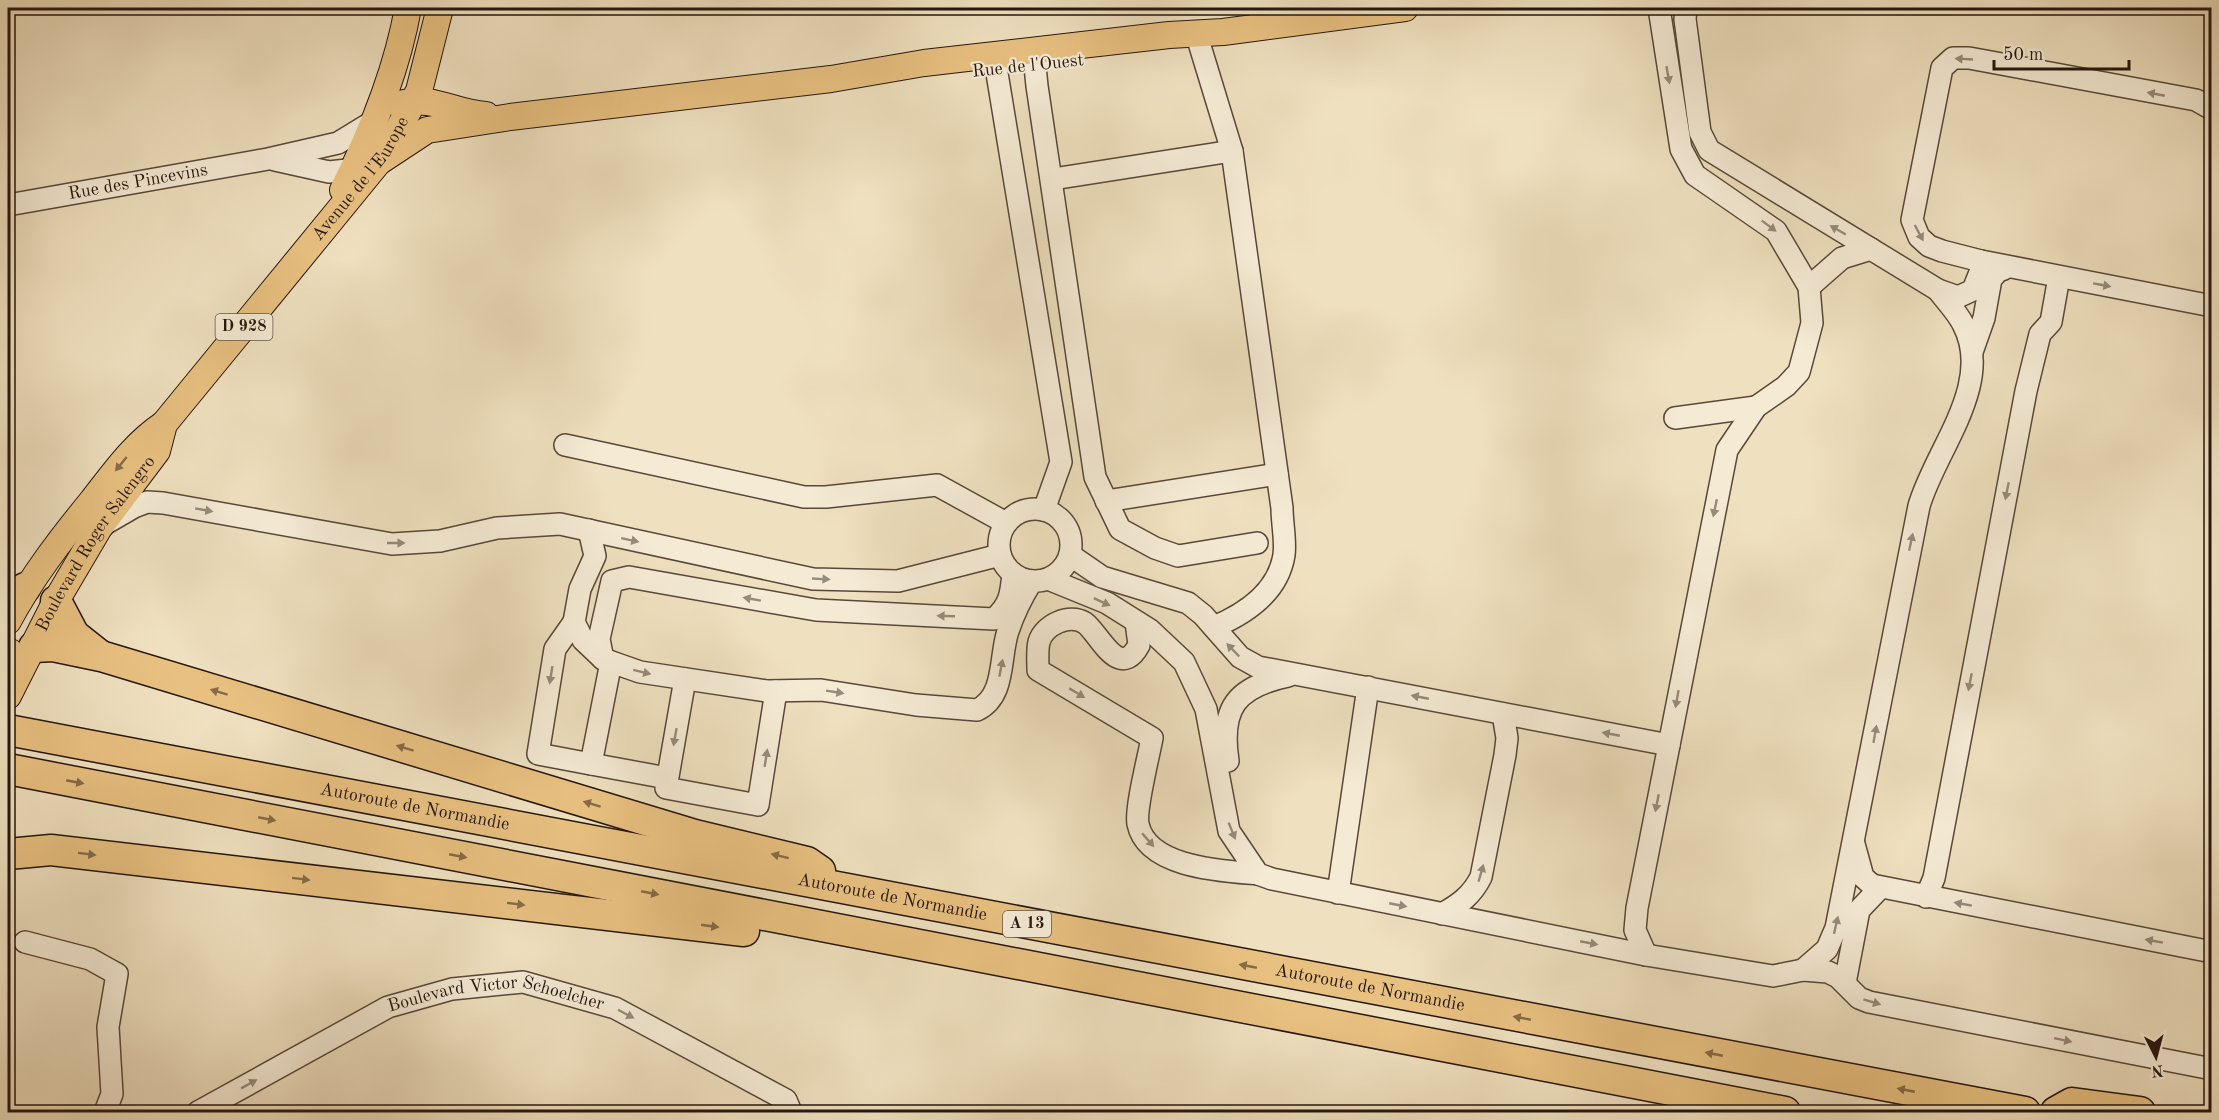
<svg xmlns="http://www.w3.org/2000/svg" width="2219" height="1120" viewBox="0 0 2219 1120" font-family="'Old Standard TT',serif">
<rect width="100%" height="100%" fill="#efe0bf"/>
<filter id="stains"><feTurbulence type="fractalNoise" baseFrequency=".00333" numOctaves="4"/><feColorMatrix values="0 0 0 0 .2 0 0 0 0 .09 0 0 0 0 .02 0 0 0 .5 -.17"/></filter>
<radialGradient id="worn" r=".72"><stop offset=".6" stop-color="#630" stop-opacity="0"/><stop offset="1" stop-color="#630" stop-opacity=".3"/></radialGradient>
<g fill="none" stroke-linecap="round" stroke-linejoin="round">
<g stroke="#58483a" stroke-width="24">
<g id="minor">
<path d="M1260 8 1262 26"/>
<path d="M1686 8 1685 19 1700 132 1709 150 1938 290 1958 297 1973 290 1981 270V261"/>
<path d="M1196 33 1232 151 1282 508C1282 523 1286 541 1284 555 1278 593 1245 614 1214 627"/>
<path d="M1044 49 1035 66 1037 86 1095 477 1120 529 1155 548 1178 556 1257 543"/>
<path d="M994 55 1061 462 1044 510"/>
<path d="M2212 109 2196 100 1969 58H1953L1942 68 1912 220 1919 237 1929 246 1942 251 1981 261 2212 306"/>
<path d="M275 160 329 172 365 168"/>
<path d="M1053 179 1232 151"/>
<path id="s1" d="M8 205 268 159 338 143 374 121"/>
<path d="M1809 287 1842 258 1871 249"/>
<path d="M1972 352 1984 318 1991 279 1998 271 2004 269"/>
<path d="M1675 418 1756 407"/>
<path d="M565 445 804 497H826L937 485 1006 523"/>
<path d="M1106 501 1277 474"/>
<circle cx="1035" cy="545" r="36"/>
<path d="M103 525 134 507 147 502 163 503 392 544 440 541 497 528 560 524 813 579 898 581 1000 555"/>
<path d="M589 530 595 556 580 589 574 622 583 640 603 659 640 672 767 691 821 690 916 705 977 710C1006 696 999 658 1008 631 1014 613 1022 597 1032 581"/>
<path d="M1070 555 1102 577 1188 603 1203 615 1240 657 1258 667 1669 745"/>
<path d="M1048 579 1107 603 1150 630 1184 662 1206 709 1229 831 1258 874 1272 879 1646 955 1773 976 1803 970 1828 972 1838 977 1859 998 1869 1002 2212 1069"/>
<path d="M574 622 555 649 538 754 591 764 611 662"/>
<path d="M1136 622 1139 645C1119 682 1099 633 1085 623 1069 613 1044 625 1039 642 1037 650 1038 662 1038 670L1152 738C1149 755 1135 809 1138 824 1147 868 1223 871 1258 874"/>
<path d="M603 659 599 639 612 581 629 577 816 610 994 619C1010 605 1011 594 1013 574"/>
<path d="M685 679 666 788 758 805 776 691"/>
<path d="M1228 761C1220 708 1236 687 1288 676"/>
<path d="M591 764 667 778"/>
<path d="M1854 844 1863 877 1872 885 2212 952"/>
<path d="M1338 893 1368 687"/>
<path d="M1926 897 1934 878 2026 391 2040 334 2051 322 2059 277"/>
<path d="M1442 914C1460 904 1472 895 1481 877L1505 755 1507 738 1503 714"/>
<path d="M25 942 90 959 117 974 108 1027 112 1094 105 1112"/>
<path d="M1646 955 1635 930 1637 908 1727 450 1756 407 1786 386 1799 372 1812 323 1809 287 1776 231 1695 175 1681 149 1659 8"/>
<path d="M1803 970 1827 949 1836 928 1919 506C1935 450 1995 384 1963 324 1957 312 1946 301 1938 290"/>
<path d="M1845 983 1859 910 1880 888"/>
<path id="s2" d="M198 1112 388 1007 452 989 523 982 615 1008 786 1100 791 1112"/>
</g>
</g>
<g stroke="#25160e" stroke-width="28">
<g id="major">
<path d="M399 104C434 95 453 113 486 115"/>
<path d="M380 161 427 130 510 117 831 79 924 63 1169 35 1223 32 1405 8"/>
<path d="M343 190C371 134 397 70 408 8"/>
<path d="M8 621C31 578 61 539 92 501 114 473 134 444 164 424"/>
<path d="M8 651 10 652"/>
<path id="s3" d="M8 696 56 601 99 528 157 451 164 424 385 154 419 91 440 8"/>
</g>
</g>
<g stroke="#25160e" stroke-width="33">
<g id="highway">
<path d="M8 600 25 588"/>
<path d="M56 601 74 635 98 654"/>
<path d="M34 647 53 646 101 656 695 835 807 862 820 871"/>
<path id="s4" d="M8 730 2025 1112"/>
<path d="M8 769 1785 1112"/>
<path d="M8 854 51 850 744 931"/>
<path d="M2056 1112 2072 1103 2140 1112"/>
</g>
</g>
<use href="#minor" stroke="#f5ebd5" stroke-width="21"/>
<use href="#major" stroke="#e8c080" stroke-width="26"/>
<use href="#highway" stroke="#e8c080" stroke-width="30"/>
</g>
<defs><path id="oneway-solid" d="M-6-.8H1V-3.2L6.5 0L1 3.2V.8H-6Z" transform="scale(1.5)"/></defs>
<g fill="#978b7b">
<use href="#oneway-solid" transform="translate(1964 59) rotate(-177)"/>
<use href="#oneway-solid" transform="translate(1668 75) rotate(80)"/>
<use href="#oneway-solid" transform="translate(2156 94) rotate(-169)"/>
<use href="#oneway-solid" transform="translate(1769 226) rotate(37)"/>
<use href="#oneway-solid" transform="translate(1838 230) rotate(-150)"/>
<use href="#oneway-solid" transform="translate(1919 233) rotate(62)"/>
<use href="#oneway-solid" transform="translate(2102 285) rotate(10)"/>
<use href="#oneway-solid" transform="translate(2007 491) rotate(101)"/>
<use href="#oneway-solid" transform="translate(1715 508) rotate(102)"/>
<use href="#oneway-solid" transform="translate(204 510) rotate(10)"/>
<use href="#oneway-solid" transform="translate(630 540) rotate(12)"/>
<use href="#oneway-solid" transform="translate(1911 542) rotate(-78)"/>
<use href="#oneway-solid" transform="translate(396 543)"/>
<use href="#oneway-solid" transform="translate(821 579) rotate(3)"/>
<use href="#oneway-solid" transform="translate(752 599) rotate(-170)"/>
<use href="#oneway-solid" transform="translate(1102 602) rotate(25)"/>
<use href="#oneway-solid" transform="translate(946 616) rotate(-178)"/>
<use href="#oneway-solid" transform="translate(1233 650) rotate(-134)"/>
<use href="#oneway-solid" transform="translate(1001 668) rotate(-79)"/>
<use href="#oneway-solid" transform="translate(642 672) rotate(14)"/>
<use href="#oneway-solid" transform="translate(551 675) rotate(99)"/>
<use href="#oneway-solid" transform="translate(1970 682) rotate(101)"/>
<use href="#oneway-solid" transform="translate(835 692) rotate(9)"/>
<use href="#oneway-solid" transform="translate(1077 693) rotate(31)"/>
<use href="#oneway-solid" transform="translate(1420 697) rotate(-169)"/>
<use href="#oneway-solid" transform="translate(1677 699) rotate(100)"/>
<use href="#oneway-solid" transform="translate(1611 734) rotate(-169)"/>
<use href="#oneway-solid" transform="translate(1875 734) rotate(-80)"/>
<use href="#oneway-solid" transform="translate(675 737) rotate(100)"/>
<use href="#oneway-solid" transform="translate(766 758) rotate(-81)"/>
<use href="#oneway-solid" transform="translate(1657 803) rotate(101)"/>
<use href="#oneway-solid" transform="translate(1232 831) rotate(68)"/>
<use href="#oneway-solid" transform="translate(1148 840) rotate(49)"/>
<use href="#oneway-solid" transform="translate(1481 873) rotate(-74)"/>
<use href="#oneway-solid" transform="translate(1963 904) rotate(-170)"/>
<use href="#oneway-solid" transform="translate(1398 905) rotate(11)"/>
<use href="#oneway-solid" transform="translate(1836 925) rotate(-77)"/>
<use href="#oneway-solid" transform="translate(2154 941) rotate(-170)"/>
<use href="#oneway-solid" transform="translate(1589 943) rotate(11)"/>
<use href="#oneway-solid" transform="translate(1872 1002) rotate(17)"/>
<use href="#oneway-solid" transform="translate(626 1014) rotate(28)"/>
<use href="#oneway-solid" transform="translate(2063 1040) rotate(12)"/>
<use href="#oneway-solid" transform="translate(249 1084) rotate(-29)"/>
</g>
<g fill="#866b47">
<use href="#oneway-solid" transform="translate(121 464) rotate(129)"/>
<use href="#oneway-solid" transform="translate(219 692) rotate(-163)"/>
<use href="#oneway-solid" transform="translate(405 748) rotate(-163)"/>
<use href="#oneway-solid" transform="translate(75 782) rotate(11)"/>
<use href="#oneway-solid" transform="translate(592 804) rotate(-163)"/>
<use href="#oneway-solid" transform="translate(267 819) rotate(11)"/>
<use href="#oneway-solid" transform="translate(87 854) rotate(7)"/>
<use href="#oneway-solid" transform="translate(458 856) rotate(11)"/>
<use href="#oneway-solid" transform="translate(780 856) rotate(-166)"/>
<use href="#oneway-solid" transform="translate(301 879) rotate(7)"/>
<use href="#oneway-solid" transform="translate(650 893) rotate(11)"/>
<use href="#oneway-solid" transform="translate(516 904) rotate(7)"/>
<use href="#oneway-solid" transform="translate(710 926) rotate(8)"/>
<use href="#oneway-solid" transform="translate(1248 966) rotate(-169)"/>
<use href="#oneway-solid" transform="translate(1522 1018) rotate(-169)"/>
<use href="#oneway-solid" transform="translate(1714 1054) rotate(-169)"/>
<use href="#oneway-solid" transform="translate(1906 1090) rotate(-169)"/>
</g>
<g text-anchor="middle" dominant-baseline="central" stroke-width="4.5" stroke-linejoin="round" paint-order="stroke">
<g fill="#f5ebd5" stroke="#63564a" stroke-width="1.5">
<rect x="215.5" y="314" width="57" height="26" rx="4.5"/>
<rect x="1003" y="911" width="48" height="26" rx="4.5"/>
</g>
<g font-size="16" font-weight="bold" fill="#25160e">
<text x="244" y="327">D 928</text>
<text x="1027" y="924">A 13</text>
</g>
<g font-size="18" fill="#25160e" stroke="#f5ebd5">
<text transform="translate(1028 66) rotate(-6)">Rue de l'Ouest</text>
<text stroke="none"><textPath href="#s3" startOffset="630">Avenue de l'Europe</textPath></text>
<text stroke="none"><textPath href="#s1" startOffset="132">Rue des Pincevins</textPath></text>
<text stroke="none"><textPath href="#s3" startOffset="176">Boulevard Roger Salengro</textPath></text>
<text stroke="none"><textPath href="#s4" startOffset="414">Autoroute de Normandie</textPath></text>
<text stroke="none"><textPath href="#s4" startOffset="900">Autoroute de Normandie</textPath></text>
<text stroke="none"><textPath href="#s4" startOffset="1386">Autoroute de Normandie</textPath></text>
<text stroke="none"><textPath href="#s2" startOffset="328">Boulevard Victor Schoelcher</textPath></text>
</g>
</g>
<rect width="2219" height="1120" fill="none" stroke="#efe0bf" stroke-width="30"/>
<rect x="9" y="9" width="2201" height="1102" fill="none" stroke="#25160e" stroke-width="3"/>
<rect x="15" y="15" width="2189" height="1090" fill="none" stroke="#25160e" stroke-width="1.5"/>
<g transform="translate(2156 1057) rotate(174)" stroke="#f5ebd5" stroke-width="4.5" paint-order="stroke">
<path d="M0-4.5L10 22L0 15L-10 22Z" fill="#25160e"/>
<text y="-9" font-size="16" font-weight="bold" text-anchor="middle" fill="#25160e">N</text>
</g>
<path d="M1994 60v9h135v-9" fill="none" stroke="#25160e" stroke-width="3"/>
<text x="2003" y="60" font-size="18" fill="#25160e" stroke="#f5ebd5" stroke-width="4.5" paint-order="stroke">50 m</text>
<rect width="100%" height="100%" filter="url(#stains)"/>
<rect width="100%" height="100%" fill="url(#worn)"/>
</svg>
